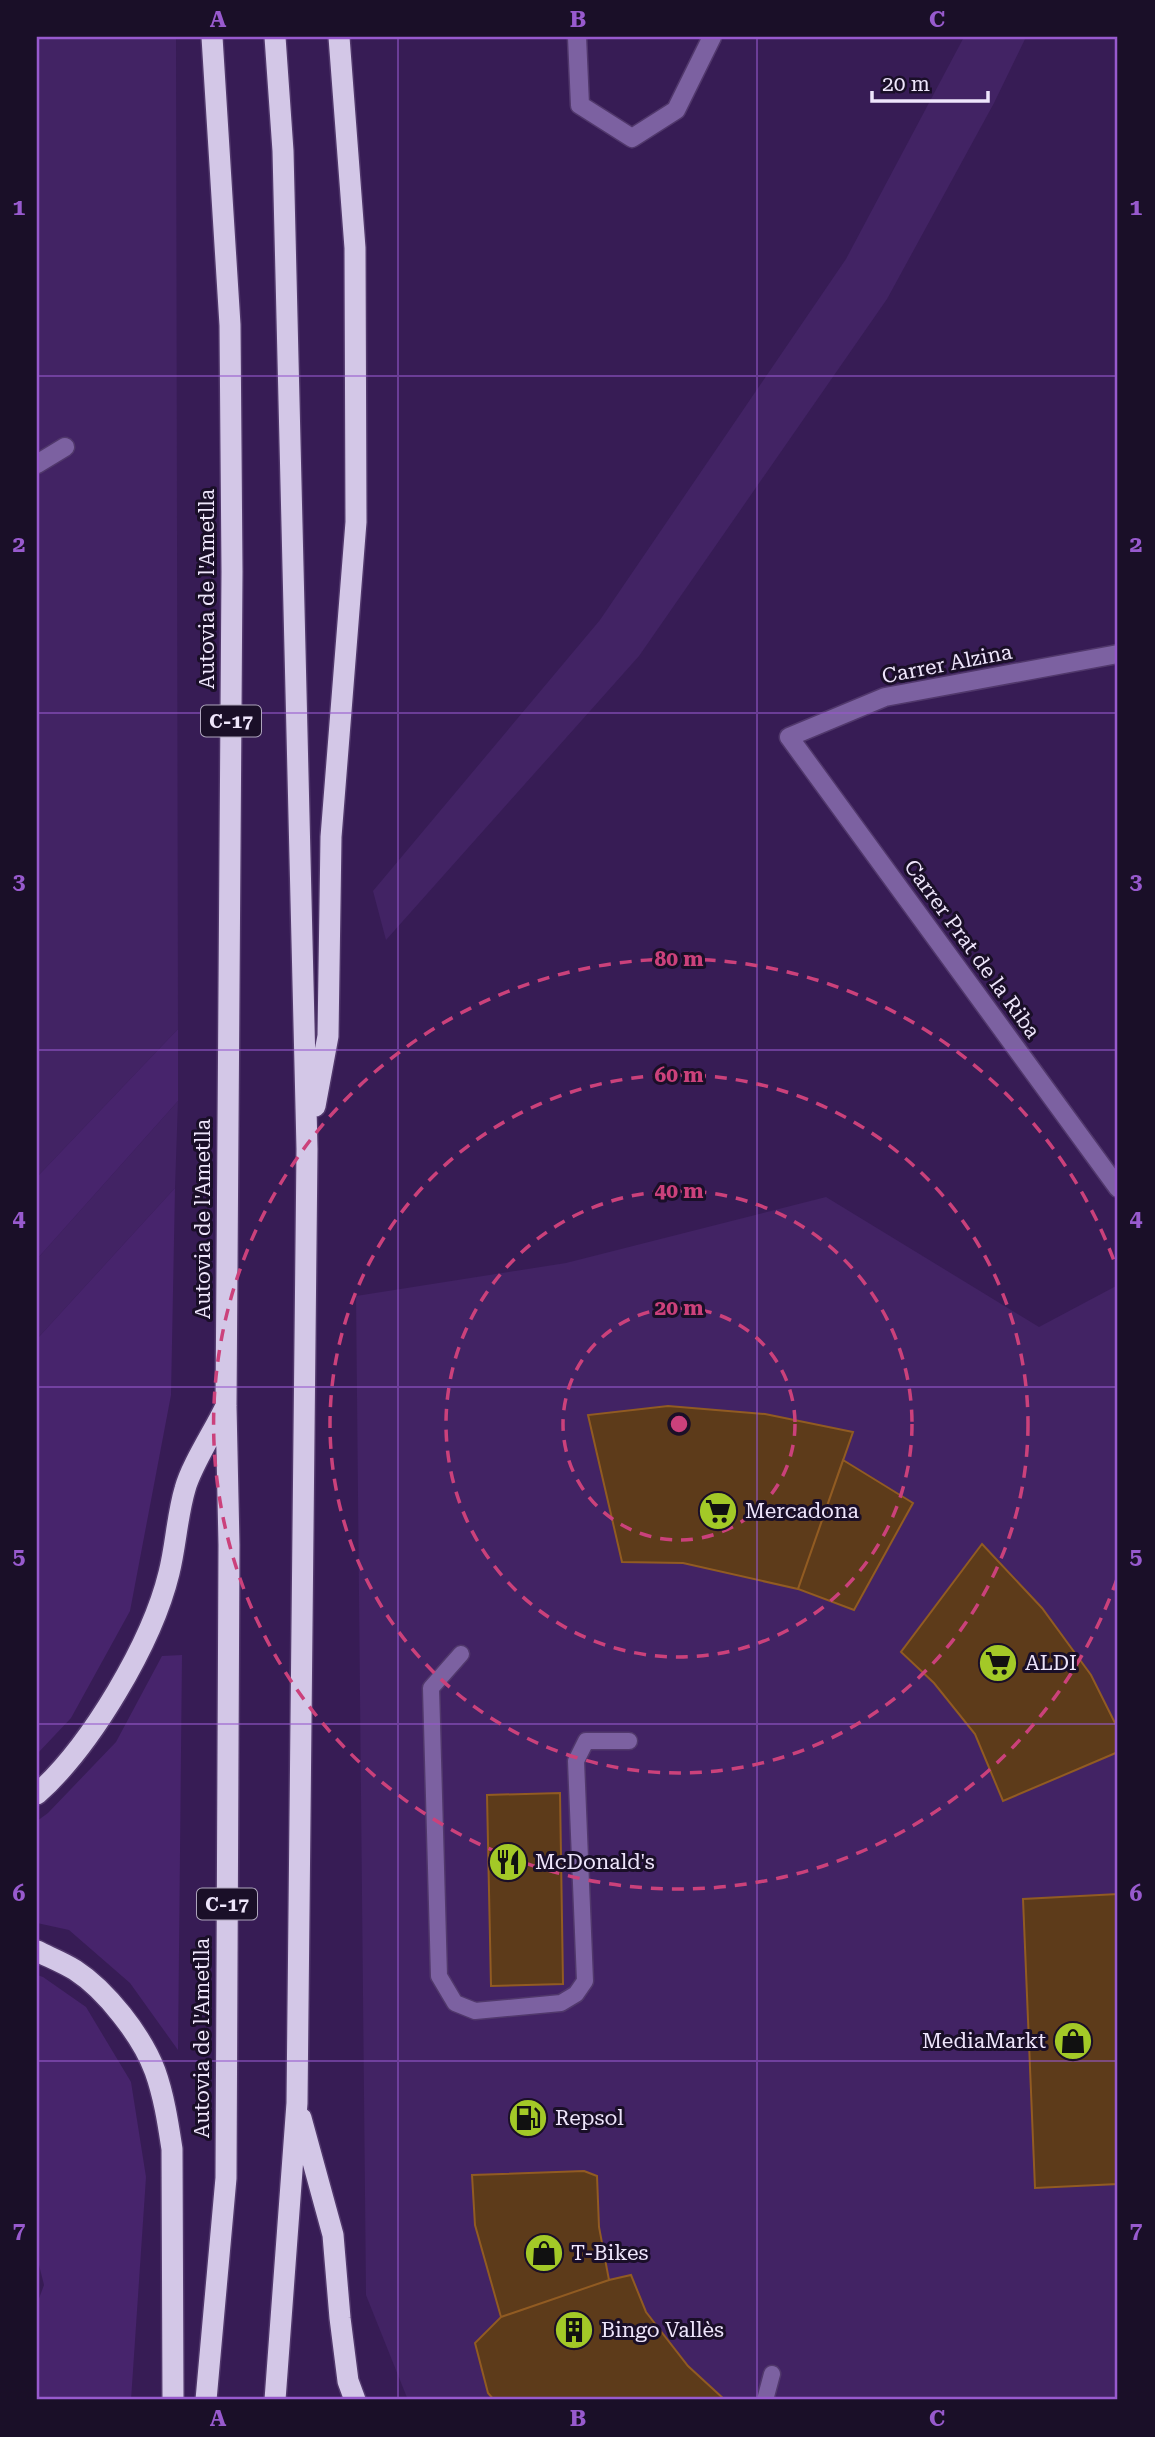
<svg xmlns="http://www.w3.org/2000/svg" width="1155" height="2437" viewBox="0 0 1155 2437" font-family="'Roboto Serif',serif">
<rect width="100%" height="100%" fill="#371c55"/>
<path fill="#422364" d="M37 37H176L178 1029 37 1177Z
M964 37H1026L994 103 887 299 639 656 386 940 373 891 600 620 846 259Z
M178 1101 175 1188 37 1339V1259Z
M826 1197 1039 1327 1118 1285V2400H408L366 2295 356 1296 566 1263Z"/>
<path fill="#47246c" d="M178 1029V1101L37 1259V1177Z
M175 1188 171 1395 130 1611 71 1718 37 1754V1339Z
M182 1655 178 2050 130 1983 69 1930 37 1923V1821L48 1813 116 1742 162 1656Z
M37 1975 43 1977 86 2007 131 2082 146 2177 131 2400H37V2304L44 2285 37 2257Z"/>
<path fill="#5d3b1a" stroke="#915b22" stroke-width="2" d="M668 1406 765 1414 853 1432 798 1589 683 1563 622 1562 588 1415Z
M843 1460 913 1503 854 1610 798 1589Z
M982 1544 1042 1608 1091 1675 1118 1729V1752L1003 1801 975 1734 934 1683 901 1652Z
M560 1793 563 1984 491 1986 487 1795Z
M1118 1894V2184L1035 2188 1023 1899Z
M584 2171 597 2176 599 2227 609 2280 501 2317 475 2225 472 2175Z
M631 2275 646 2312 688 2366 725 2400H494L488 2393 475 2343 501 2317 609 2280Z"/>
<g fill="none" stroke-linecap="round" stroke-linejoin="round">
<g stroke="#51386c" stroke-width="19">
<path id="lane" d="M461 1654 431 1688 439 1976 455 2003 475 2011 561 2003 576 1994 585 1981 576 1761 586 1741H629
M765 2400 772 2374"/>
</g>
<g stroke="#51386c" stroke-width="21">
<path id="street" d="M577 37 580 105 632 138 676 110 712 37
M37 464 65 447
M1118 654 885 697 789 737 1118 1188"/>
</g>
<g stroke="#51386c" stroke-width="24">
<path id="highway" d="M315 1106 328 1036 331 837 356 522 355 248 339 37
M37 1794C91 1746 152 1643 169 1573 176 1545 177 1516 185 1489 191 1466 214 1431 225 1408
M37 1951C49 1957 64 1963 75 1970 106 1990 142 2036 155 2071 164 2096 168 2123 172 2149L173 2400
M301 2118 333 2235 340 2318 348 2381 355 2400
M206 2400 226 2178 229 1545 226 1406 232 571 230 325 212 37
M275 2400 297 2103 307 1149 283 151 275 37"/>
</g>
<use href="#lane" stroke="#7c61a1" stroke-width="16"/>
<use href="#street" stroke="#7c61a1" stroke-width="18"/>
<use href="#highway" stroke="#d3c7e7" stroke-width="21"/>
</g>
<path fill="none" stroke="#985ace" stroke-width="2" stroke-opacity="0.55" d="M398 37V2400M757 37V2400M37 376H1118M37 713H1118M37 1050H1118M37 1387H1118M37 1724H1118M37 2061H1118"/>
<g fill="none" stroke="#cb417b" stroke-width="3.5" stroke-dasharray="12 9">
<circle cx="679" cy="1424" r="116"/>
<circle cx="679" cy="1424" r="233"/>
<circle cx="679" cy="1424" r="349"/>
<path d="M1117 1579A465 465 0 1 1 1117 1269"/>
</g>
<defs>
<g id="supermarket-disc" transform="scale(2.0125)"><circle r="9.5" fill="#a3c927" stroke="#1a0f28"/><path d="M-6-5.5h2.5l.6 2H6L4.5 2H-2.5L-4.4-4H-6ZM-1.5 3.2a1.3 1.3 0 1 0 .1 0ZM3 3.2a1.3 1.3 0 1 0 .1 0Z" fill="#111"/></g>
<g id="restaurant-disc" transform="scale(2.0125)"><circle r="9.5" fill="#a3c927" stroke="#1a0f28"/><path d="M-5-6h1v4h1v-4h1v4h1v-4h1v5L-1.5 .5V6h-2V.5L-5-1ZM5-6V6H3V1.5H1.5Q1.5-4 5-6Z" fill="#111"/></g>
<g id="shop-disc" transform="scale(2.0125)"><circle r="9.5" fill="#a3c927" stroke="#1a0f28"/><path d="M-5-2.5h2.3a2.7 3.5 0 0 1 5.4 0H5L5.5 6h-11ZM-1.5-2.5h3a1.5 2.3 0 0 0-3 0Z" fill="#111"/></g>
<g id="fuel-disc" transform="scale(2.0125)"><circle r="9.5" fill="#a3c927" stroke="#1a0f28"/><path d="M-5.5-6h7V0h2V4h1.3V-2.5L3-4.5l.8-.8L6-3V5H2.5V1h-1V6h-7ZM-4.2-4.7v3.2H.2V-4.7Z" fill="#111"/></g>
<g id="building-disc" transform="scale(2.0125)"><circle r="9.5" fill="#a3c927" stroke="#1a0f28"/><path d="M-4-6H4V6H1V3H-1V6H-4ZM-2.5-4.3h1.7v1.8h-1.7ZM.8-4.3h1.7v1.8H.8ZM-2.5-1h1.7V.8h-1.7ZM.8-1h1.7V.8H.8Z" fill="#111"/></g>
</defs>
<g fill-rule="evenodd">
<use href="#supermarket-disc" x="718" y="1511"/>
<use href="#supermarket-disc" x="998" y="1663"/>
<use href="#restaurant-disc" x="508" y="1862"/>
<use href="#shop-disc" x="1073" y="2041"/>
<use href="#fuel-disc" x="528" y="2118"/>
<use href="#shop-disc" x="544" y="2253"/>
<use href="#building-disc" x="574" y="2330"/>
</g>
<g text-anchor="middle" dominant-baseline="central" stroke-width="6" stroke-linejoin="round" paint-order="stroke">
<g fill="#1a0f28" stroke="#aea5bc" stroke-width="2">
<rect x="201" y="705.5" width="60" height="31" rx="5"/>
<rect x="197" y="1888.5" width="60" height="31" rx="5"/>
</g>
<g font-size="19" font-weight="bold" fill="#eee5fb">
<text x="231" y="721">C-17</text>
<text x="227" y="1904">C-17</text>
</g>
<g font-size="21" fill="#eee5fb" stroke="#1a0f28">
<text transform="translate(207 589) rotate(-90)">Autovia de l'Ametlla</text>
<text transform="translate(947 664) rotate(-11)">Carrer Alzina</text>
<text transform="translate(972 949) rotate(54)">Carrer Prat de la Riba</text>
<text transform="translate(203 1219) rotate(-90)">Autovia de l'Ametlla</text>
<text transform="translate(202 2038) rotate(-90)">Autovia de l'Ametlla</text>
</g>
<g font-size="21" fill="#eee5fb" stroke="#1a0f28" text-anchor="start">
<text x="745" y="1511">Mercadona</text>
<text x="1025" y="1663">ALDI</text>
<text x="535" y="1862">McDonald's</text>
<text x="1046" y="2041" text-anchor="end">MediaMarkt</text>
<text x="555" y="2118">Repsol</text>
<text x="571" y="2253">T-Bikes</text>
<text x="601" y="2330">Bingo Vallès</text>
</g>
</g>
<circle cx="679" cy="1424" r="10" fill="#cb417b" stroke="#1a0f28" stroke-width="3.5"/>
<g font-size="21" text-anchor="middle" font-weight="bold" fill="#cb417b" stroke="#1a0f28" stroke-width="6" stroke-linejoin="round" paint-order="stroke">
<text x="679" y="966">80 m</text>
<text x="679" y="1082">60 m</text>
<text x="679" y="1198">40 m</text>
<text x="679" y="1315">20 m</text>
</g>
<rect width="1155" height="2437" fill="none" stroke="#1a0f28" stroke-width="77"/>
<path d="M872 91v10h116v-10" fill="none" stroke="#eee5fb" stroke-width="3.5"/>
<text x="882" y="91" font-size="21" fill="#eee5fb" stroke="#1a0f28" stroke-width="5" paint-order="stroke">20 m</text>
<rect x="38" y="38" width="1078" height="2360" fill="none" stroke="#985ace" stroke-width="2.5"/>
<g font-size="23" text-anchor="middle" font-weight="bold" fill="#985ace">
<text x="218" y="27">A</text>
<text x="578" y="27">B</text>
<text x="937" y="27">C</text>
<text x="19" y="215">1</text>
<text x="1136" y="215">1</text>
<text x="19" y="552">2</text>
<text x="1136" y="552">2</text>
<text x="19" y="889">3</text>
<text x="1136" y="889">3</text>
<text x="19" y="1226">4</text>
<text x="1136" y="1226">4</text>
<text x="19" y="1564">5</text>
<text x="1136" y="1564">5</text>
<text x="19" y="1901">6</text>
<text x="1136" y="1901">6</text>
<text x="19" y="2238">7</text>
<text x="1136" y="2238">7</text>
<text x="218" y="2426">A</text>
<text x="578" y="2426">B</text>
<text x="937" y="2426">C</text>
</g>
</svg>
